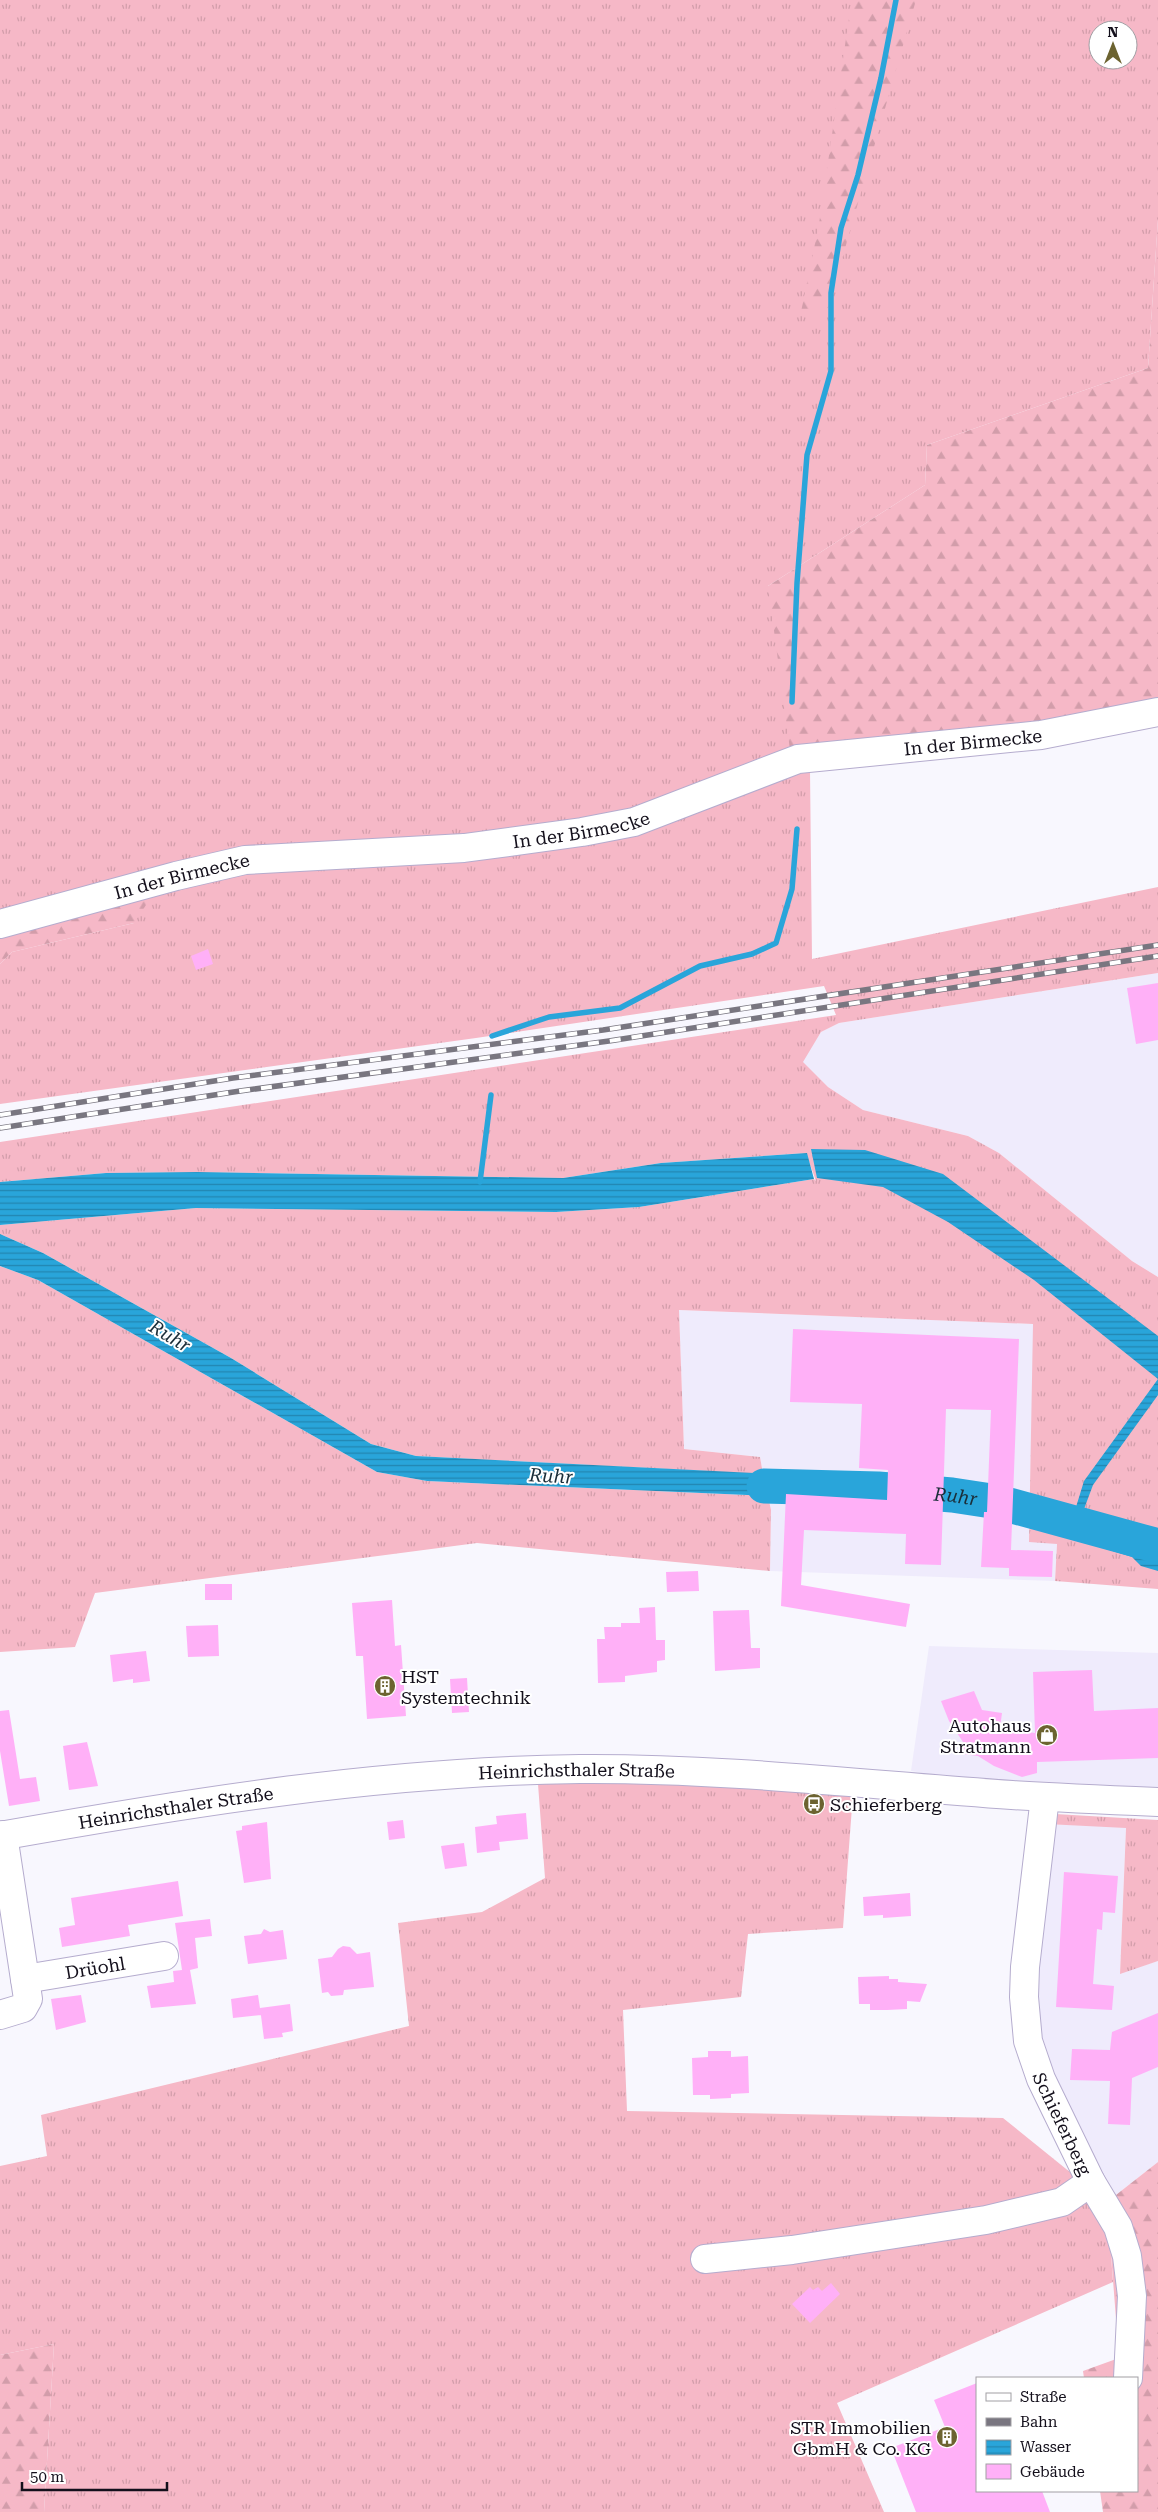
<svg xmlns="http://www.w3.org/2000/svg" width="1158" height="2512" viewBox="0 0 1158 2512" font-family="'Roboto Serif',serif">
<defs>
<pattern id="grass-tufts" width="24" height="20" patternUnits="userSpaceOnUse" patternTransform="scale(1.25)"><rect width="24" height="20" fill="#f6b8c7"/><path d="M3 7l-1-3M5 7V3M7 7l1-3M15 17l-1-3M17 17v-4M19 17l1-3" fill="none" stroke="#d29daa"/></pattern>
<pattern id="forest-firs" width="22" height="20" patternUnits="userSpaceOnUse" patternTransform="scale(1.25)"><rect width="22" height="20" fill="#f6b8c7"/><path d="M5 1l3.5 6h-7zM16 11l3.5 6h-7z" fill="#d29daa"/></pattern>
<pattern id="water-rules" width="6" height="5" patternUnits="userSpaceOnUse" patternTransform="scale(1.25)"><rect width="6" height="5" fill="#29a5da"/><path d="M0 2.5h6" fill="none" stroke="#2285b0"/></pattern>
</defs>
<rect width="100%" height="100%" fill="#f8f7fe"/>
<path fill="#efebfc" d="M1158 973V1277L1132 1261 999 1153 968 1136 863 1110 828 1087 802 1062 821 1032 839 1023Z
M679 1310 1034 1324 1029 1541 1057 1543 1055 1581 770 1571 771 1510 768 1496 781 1493H812V1476L763 1474 760 1457 684 1449Z
M929 1646 1158 1653V1788L1043 1791 911 1771Z
M1046 1824 1126 1827 1120 1973 1158 1961V2162L1107 2202 1033 2049Z"/>
<path fill="url(#grass-tufts)" fill-rule="evenodd" d="M0 0H1158V219L1148 368 927 445 925 485 768 586 1158 725C1044 752 926 759 810 770L812 959 1158 887V973L839 1023 821 1032 803 1062 828 1087 863 1110 968 1136 999 1153 1132 1261 1158 1277V1589L1055 1581 1057 1544 1029 1542 1033 1324 679 1310 684 1449 760 1457 763 1474 416 1456 371 1444 231 1358 43 1253 0 1234V1225L196 1208 556 1212 639 1207 814 1179 816 1181 806 1153 661 1163 563 1178 197 1172 106 1173 0 1182V1142L836 1015 824 986 476 1038 0 1104V964L12 952 134 923 0 925ZM1098 30H1128V60H1098Z
M0 1266 38 1280 377 1472 427 1481 768 1496 771 1510 770 1571 477 1543 95 1593 75 1647 0 1652Z
M699 1780 853 1793 843 1928 748 1934 741 1997 623 2010 627 2111 1003 2118 1107 2202 1113 2282 837 2403 884 2512H44L54 2344 0 2355V2166L47 2156 41 2115 409 2026 398 1923 482 1912 545 1878 538 1784Z
M1055 1814 1158 1820V1961L1120 1974 1126 1828 1046 1824Z"/>
<path fill="url(#forest-firs)" d="M854 0H916L828 308 801 312 819 224 851 4Z
M1158 219V699L1081 718 790 750 768 586 925 485 927 445 1148 368Z
M158 887 134 923 12 952 0 964V925Z
M1158 2162V2512H1103L1100 2491H1137V2378H1084L1083 2371 1119 2358 1107 2202Z
M54 2344 44 2512H0V2355Z"/>
<path fill="url(#water-rules)" d="M811 1149 865 1150 943 1174 1158 1336V1379L1034 1280 948 1222 883 1187 817 1178Z
M807 1153 814 1179 639 1207 556 1212 196 1208 0 1225V1182L106 1173 197 1172 563 1178 661 1163Z
M0 1234 43 1253 231 1358 371 1444 416 1456 812 1476V1493H781L768 1496 427 1481 377 1472 38 1280 0 1266Z
M1158 1379V1395L1093 1485 1084 1509 1158 1532V1571L1141 1566 1132 1557 1064 1536 1072 1506 1076 1507 1084 1481Z"/>
<g fill="none" stroke-linecap="round" stroke-linejoin="round">
<path stroke="#29a5da" stroke-width="5.5" d="M792 702 797 583 807 455 831 371V293L841 228 858 175 881 78 896 0
M492 1036 549 1017 620 1008 700 966 752 954 776 943 792 889 797 829
M480 1182 491 1095"/>
<path stroke="#29a5da" stroke-width="35" id="s1" d="M764 1486 878 1489 952 1495 998 1502 1158 1546"/>
</g>
<path fill="#ffb0f7" d="M208 949 213 964 196 970 191 956Z
M1158 983V1040L1136 1044 1127 988Z
M793 1329 1019 1339 1011 1550 1053 1551 1052 1577 1009 1576V1568L981 1567 984 1512H987L991 1410 946 1409 941 1565 905 1564 906 1534 804 1530 801 1585 910 1604 906 1627 781 1606 786 1494 887 1500 888 1470 859 1468 862 1404 790 1402Z
M698 1571 699 1591 667 1592 666 1572Z
M205 1584H232V1600H205Z
M392 1600 395 1646 401 1645 406 1716 367 1719 363 1656H356L352 1603Z
M655 1607 656 1640H665V1660L657 1661V1672L625 1676V1682L598 1683 597 1639H605L604 1627H621V1623H640L639 1608Z
M749 1610 751 1648H760V1668L715 1671 713 1611Z
M218 1625 219 1656 188 1657 186 1626Z
M146 1651 150 1681 133 1683V1679L113 1682 110 1655Z
M1092 1670 1094 1711 1158 1708V1758L1037 1762V1773L1022 1777 994 1766 978 1756 962 1754 963 1742 949 1721 941 1701 974 1691 982 1710 1002 1713 1000 1728 1035 1733 1033 1672Z
M467 1678 469 1712 452 1713 450 1679Z
M9 1710 20 1779 36 1777 40 1801 9 1806 0 1751V1711Z
M87 1742 98 1786 69 1790 63 1746Z
M526 1813 528 1839 499 1842 500 1850 477 1853 475 1827 497 1824 496 1816Z
M403 1820 405 1838 389 1840 387 1822Z
M267 1822 271 1879 244 1883 236 1831 242 1830V1826Z
M464 1843 467 1866 445 1869 441 1846Z
M1064 1872 1118 1876 1115 1913 1103 1912 1102 1930 1097 1929 1093 1984 1114 1986 1112 2010 1056 2007Z
M178 1881 183 1916 128 1925 130 1936 62 1947 59 1928 75 1925 71 1898Z
M910 1893 911 1916 883 1918V1915L864 1916 863 1897Z
M210 1919 212 1936 195 1938 198 1968 190 1970 196 2004 151 2008 147 1986 174 1982 173 1971 182 1970 175 1923Z
M264 1929 270 1932 283 1930 287 1959 248 1964 244 1936 261 1934Z
M343 1946 350 1947 357 1954 370 1952 374 1987 344 1990 343 1995 331 1996 328 1992 322 1993 318 1959 332 1957 338 1949Z
M889 1976V1979H898V1982L927 1984 920 2002 907 2001V2009L887 2010H870V2004H859L858 1977Z
M81 1995 86 2022 56 2030 51 1999Z
M258 1995 261 2015 233 2018 231 1999Z
M290 2004 293 2031 282 2033 283 2037 264 2039 260 2008Z
M1158 2013V2067L1132 2078 1130 2125 1108 2124 1110 2081 1070 2080 1072 2049 1110 2050 1112 2032Z
M708 2051H731V2057L748 2056 749 2093 731 2094V2098L710 2099V2095H693L692 2058 708 2057Z
M831 2283 840 2294 810 2323 792 2304 810 2287 813 2290 818 2287 822 2291Z
M977 2383V2491H1042L1050 2512H916L891 2448 945 2427 934 2400Z"/>
<g fill="none" stroke-linecap="round" stroke-linejoin="round">
<g stroke="#b5acce" stroke-width="30">
<g id="minor">
<path id="s2" d="M0 924 176 876 245 860 464 848 582 832 634 822 798 759 1041 735 1158 712"/>
<path id="s3" d="M1045 1797 1025 1967 1024 1997 1028 2041 1041 2079 1091 2182 1118 2227 1127 2256 1132 2296 1128 2378"/>
<path id="s4" d="M25 1979 164 1956"/>
<path d="M0 2015 23 2008 28 1999 3 1835"/>
<path d="M705 2259 792 2250 986 2220 1062 2202 1091 2182"/>
</g>
</g>
<g stroke="#b5acce" stroke-width="30">
<g id="major">
<path id="s5" d="M0 1836C192 1802 385 1771 580 1769 725 1768 868 1785 1012 1795 1061 1798 1109 1800 1158 1802"/>
</g>
</g>
<use href="#minor" stroke="#fff" stroke-width="28"/>
<use href="#major" stroke="#fff" stroke-width="28"/>
<g stroke="#797680" stroke-width="5.5">
<path id="rail" d="M0 1115 233 1078 603 1030 1158 945
M0 1128 240 1091 609 1041 1158 956"/>
</g>
<use href="#rail" stroke="#fff" stroke-width="4" stroke-dasharray="11" stroke-linecap="butt"/>
</g>
<defs>
<g id="building-disc" transform="scale(1.125)"><circle r="9.5" fill="#6c6330" stroke="#fff"/><path d="M-4-6H4V6H1V3H-1V6H-4ZM-2.5-4.3h1.7v1.8h-1.7ZM.8-4.3h1.7v1.8H.8ZM-2.5-1h1.7V.8h-1.7ZM.8-1h1.7V.8H.8Z" fill="#fff"/></g>
<g id="shop-disc" transform="scale(1.125)"><circle r="9.5" fill="#6c6330" stroke="#fff"/><path d="M-5-2.5h2.3a2.7 3.5 0 0 1 5.4 0H5L5.5 6h-11ZM-1.5-2.5h3a1.5 2.3 0 0 0-3 0Z" fill="#fff"/></g>
<g id="bus-disc" transform="scale(1.125)"><circle r="9.5" fill="#6c6330" stroke="#fff"/><path d="M-5-6H5V4H4V6H2V4H-2V6H-4V4H-5ZM-3.5-4V0h7V-4ZM-3.5 1.2v1.5H-2V1.2ZM2 1.2v1.5H3.5V1.2Z" fill="#fff"/></g>
</defs>
<g fill-rule="evenodd">
<use href="#building-disc" x="385" y="1686"/>
<use href="#shop-disc" x="1047" y="1735"/>
<use href="#bus-disc" x="814" y="1804"/>
<use href="#building-disc" x="947" y="2437"/>
</g>
<g text-anchor="middle" dominant-baseline="central" stroke-width="4" stroke-linejoin="round" paint-order="stroke">
<g font-size="18" fill="#130f1b" stroke="#fff">
<text stroke="none"><textPath href="#s2" startOffset="996">In der Birmecke</textPath></text>
<text stroke="none"><textPath href="#s2" startOffset="591">In der Birmecke</textPath></text>
<text stroke="none"><textPath href="#s2" startOffset="188">In der Birmecke</textPath></text>
<text stroke="none"><textPath href="#s5" startOffset="581">Heinrichsthaler Straße</textPath></text>
<text stroke="none"><textPath href="#s5" startOffset="178">Heinrichsthaler Straße</textPath></text>
<text stroke="none"><textPath href="#s4" startOffset="71">Drüohl</textPath></text>
<text stroke="none"><textPath href="#s3" startOffset="335">Schieferberg</textPath></text>
</g>
<g font-size="18" fill="#130f1b" stroke="#fff" text-anchor="start">
<text x="401" y="1676">HST<tspan x="401" dy="21">Systemtechnik</tspan></text>
<text x="1031" y="1725" text-anchor="end">Autohaus<tspan x="1031" dy="21">Stratmann</tspan></text>
<text x="830" y="1804">Schieferberg</text>
<text x="931" y="2427" text-anchor="end">STR Immobilien<tspan x="931" dy="21">GbmH &amp; Co. KG</tspan></text>
</g>
<g font-size="19" font-style="italic" fill="#1b2e39" stroke="#fff">
<text transform="translate(170 1336) rotate(31)">Ruhr</text>
<text transform="translate(551 1476) rotate(3)">Ruhr</text>
<text stroke="none"><textPath href="#s1" startOffset="192">Ruhr</textPath></text>
</g>
</g>
<rect x="976" y="2377" width="162" height="115" fill="#ffffff" stroke="#a19fa4"/>
<rect x="986" y="2393" width="25" height="8" fill="#ffffff" stroke="#a19fa4"/>
<text x="1020" y="2402" font-size="15" fill="#130f1b">Straße</text>
<rect x="986" y="2418" width="25" height="8" fill="#797680" stroke="#a19fa4"/>
<text x="1020" y="2427" font-size="15" fill="#130f1b">Bahn</text>
<rect x="986" y="2440" width="25" height="15" fill="url(#water-rules)" stroke="#a19fa4"/>
<text x="1020" y="2452" font-size="15" fill="#130f1b">Wasser</text>
<rect x="986" y="2464" width="25" height="15" fill="#ffb0f7" stroke="#a19fa4"/>
<text x="1020" y="2477" font-size="15" fill="#130f1b">Gebäude</text>
<g transform="translate(1113 45)"><circle r="24" fill="#ffffff" stroke="#a19fa4"/>
<path d="M0-4L9 19L0 12L-9 19Z" fill="#6c6330"/>
<text y="-8" font-size="14" font-weight="bold" text-anchor="middle" fill="#130f1b">N</text>
</g>
<path d="M22 2482v8h145v-8" fill="none" stroke="#130f1b" stroke-width="2.5"/>
<text x="30" y="2482" font-size="15" fill="#130f1b" stroke="#ffffff" stroke-width="4" paint-order="stroke">50 m</text>
</svg>
